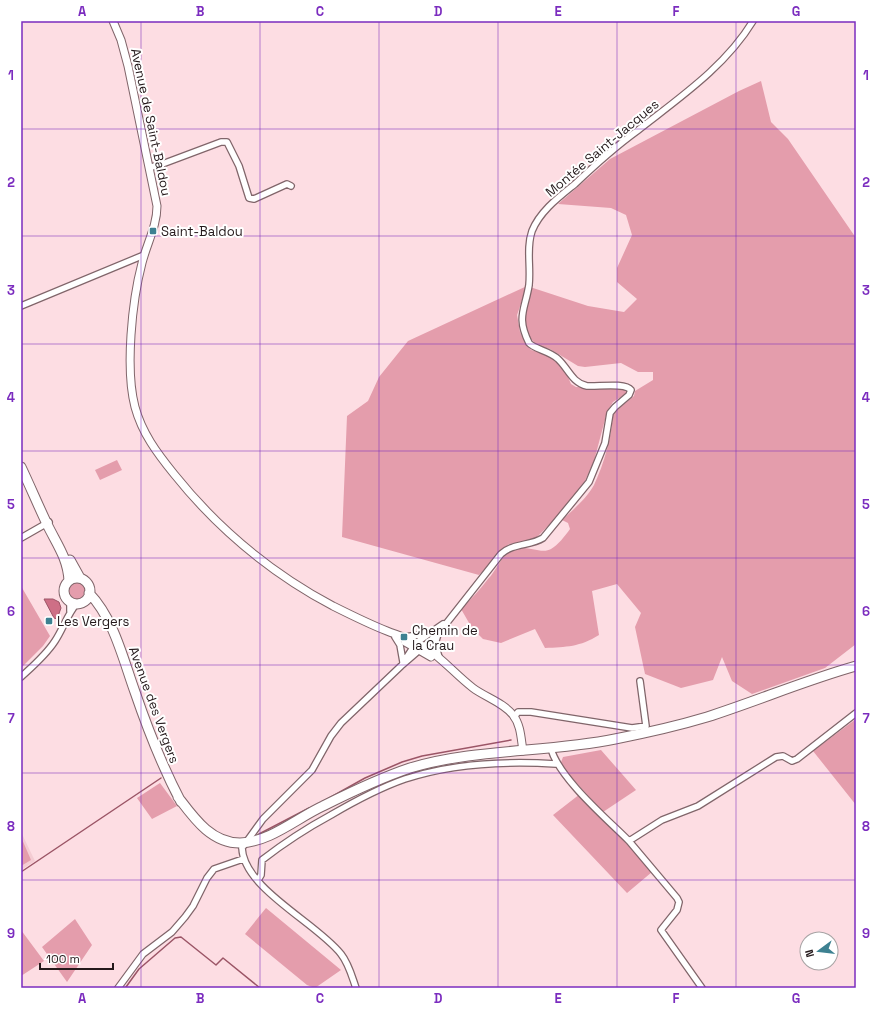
<svg xmlns="http://www.w3.org/2000/svg" width="877" height="1009" viewBox="0 0 877 1009" font-family="'Space Grotesk',sans-serif">
<rect width="100%" height="100%" fill="#fddde3"/>
<path fill="#f4ccd3" d="M21 832 35 861 21 870Z"/>
<path fill="#e49dac" d="M761 81 771 122 788 139 856 238V644L825 668 752 694 732 681 722 657 713 680 681 688 645 674 635 627 641 613 617 584 592 591 599 635C580 647 566 647 545 648L535 629 501 643 483 639 472 628 461 609C470 600 480 590 488 579 496 571 501 556 511 550 524 543 541 555 551 549 558 545 565 536 570 529L568 523 562 520C573 510 587 498 594 485 604 464 612 436 613 413L634 396 635 391 653 380V372H638L621 363 585 367 578 366 550 349 537 346 528 335 523 318 530 296V287L588 306 624 312 637 299 617 282V268L632 235 626 215 611 208 558 204 610 159 739 91Z
M527 286 517 315 520 332 526 344 531 350 545 353 559 362 565 370 571 384 576 387 624 389 627 393 613 402 607 412 594 461 584 483 555 519 534 540 509 544 479 575 342 537 347 416 368 401 379 377 408 341Z
M117 460 122 470 100 480 95 470Z
M67 591a9 9 0 1 1 18 0a9 9 0 1 1-18 0Z
M21 586 50 636 43 646 21 668Z
M856 719V805L813 751Z
M601 750 636 790 603 812 560 765 563 757Z
M160 783 177 806 152 819 137 798Z
M580 794 631 846 652 872 627 893 553 815Z
M21 837 31 860 21 866Z
M266 908 341 970 315 988 307 985 245 934Z
M75 919 92 945 67 982 42 947Z
M21 930 44 961 21 976Z"/>
<path fill="#ce6f86" stroke="#9b5566" d="M44 599H53L59 602 61 608 57 619 54 618Z"/>
<g fill="none" stroke-linecap="round" stroke-linejoin="round">
<path stroke="#9b5566" stroke-width="1.5" d="M322 802 365 778 402 762 422 756 511 740
M259 834 309 808
M21 872 161 778
M126 987 139 969 175 938 181 937 216 965 223 958 260 988"/>
<g stroke="#80656a" stroke-width="8">
<path id="minor" d="M150 167 157 166 221 142H227L239 166 249 198 254 199 287 184 291 186
M21 306 144 255
M21 538 49 522
M70 601V611
M438 634 435 644 439 657
M395 637 400 645 403 662
M405 637 430 633 443 624
M403 663 416 643 430 633
M21 677C33 666 46 655 55 641 63 629 67 615 77 603
M514 717 518 712H531L632 728 646 726 640 681
M551 749C560 779 606 818 629 841L662 820 698 806 776 757 783 756 792 761 797 759 856 713
M629 841 677 898 679 902 677 910 661 930 702 988
M242 848 263 819 312 770 331 736 341 723 401 666 438 634 501 554C513 543 530 546 543 538L589 482 605 443 610 413 615 407 629 395 631 390C625 382 597 387 587 386 572 383 568 368 558 359 550 351 534 349 529 343 516 317 525 310 529 285 531 266 526 248 532 231 540 211 559 197 575 184 595 165 615 147 637 131 679 98 725 67 753 21
M242 848C244 889 317 923 341 954 349 964 352 977 356 988
M258 880 261 875 262 860C284 843 307 828 331 815 355 801 379 788 405 779 453 763 506 761 556 764
M118 988 143 954 172 932 185 917 193 906 207 878 214 869 243 859"/>
</g>
<g stroke="#80656a" stroke-width="9">
<path id="tertiary" d="M113 21 121 40 128 66 157 206C157 226 147 243 142 263 132 301 125 369 135 407 142 433 157 453 174 474 218 529 271 573 333 606 351 615 369 624 387 631 400 636 413 640 425 647 443 659 456 675 473 688 485 697 504 703 513 715 521 725 521 739 523 751
M405 642 431 657"/>
</g>
<g stroke="#80656a" stroke-width="11">
<path id="primary" d="M21 467C30 486 38 505 47 524 56 543 68 558 69 581
M70 560 80 578
M64 591a13 13 0 1 1 26 0a13 13 0 1 1-26 0Z
M89 593C114 619 123 659 135 692 148 730 162 766 181 802
M178 797C194 818 211 843 240 843 270 842 297 818 323 806 351 792 380 778 410 768 477 748 547 753 615 739 646 733 677 726 707 717 757 701 806 680 856 666"/>
</g>
<use href="#minor" stroke="#fff" stroke-width="5.5"/>
<use href="#tertiary" stroke="#fff" stroke-width="7"/>
<use href="#primary" stroke="#fff" stroke-width="9"/>
</g>
<path fill="none" stroke="#7b2cbf" stroke-width="1" stroke-opacity="0.55" d="M141 21V988M260 21V988M379 21V988M498 21V988M617 21V988M736 21V988M21 129H856M21 236H856M21 344H856M21 451H856M21 558H856M21 665H856M21 773H856M21 880H856"/>
<g fill="#3d8191" stroke="#fff" stroke-width="1.5">
<rect x="149" y="227" width="8" height="8" rx="2"/>
<rect x="45" y="617" width="8" height="8" rx="2"/>
<rect x="400" y="633" width="8" height="8" rx="2"/>
</g>
<g text-anchor="middle" dominant-baseline="central" stroke-width="4" stroke-linejoin="round" paint-order="stroke">
<g font-size="13" fill="#24191b" stroke="#fff">
<text transform="translate(151 122) rotate(78)">Avenue de Saint-Baldou</text>
<text transform="translate(602 148) rotate(-40)">Montée Saint-Jacques</text>
<text transform="translate(154 705) rotate(70)">Avenue des Vergers</text>
</g>
<g font-size="13" fill="#24191b" stroke="#fff" text-anchor="start">
<text x="161" y="231">Saint-Baldou</text>
<text x="57" y="621">Les Vergers</text>
<text x="412" y="630">Chemin de<tspan x="412" dy="15">la Crau</tspan></text>
</g>
</g>
<rect width="877" height="1009" fill="none" stroke="#ffffff" stroke-width="44"/>
<g transform="translate(819 951) rotate(255)"><circle r="19" fill="#ffffff" stroke="#a7a3a4"/>
<path d="M0-3L7 15L0 10L-7 15Z" fill="#3d8191"/>
<text y="-6" font-size="11" font-weight="bold" text-anchor="middle" fill="#24191b">N</text>
</g>
<path d="M40 963v6h73v-6" fill="none" stroke="#24191b" stroke-width="2"/>
<text x="46" y="963" font-size="12" fill="#24191b" stroke="#ffffff" stroke-width="3" paint-order="stroke">100 m</text>
<rect x="22" y="22" width="833" height="965" fill="none" stroke="#7b2cbf" stroke-width="1.5"/>
<g font-size="13" text-anchor="middle" font-weight="bold" fill="#7b2cbf">
<text x="82" y="16">A</text>
<text x="200" y="16">B</text>
<text x="320" y="16">C</text>
<text x="438" y="16">D</text>
<text x="558" y="16">E</text>
<text x="676" y="16">F</text>
<text x="796" y="16">G</text>
<text x="11" y="80">1</text>
<text x="866" y="80">1</text>
<text x="11" y="187">2</text>
<text x="866" y="187">2</text>
<text x="11" y="295">3</text>
<text x="866" y="295">3</text>
<text x="11" y="402">4</text>
<text x="866" y="402">4</text>
<text x="11" y="509">5</text>
<text x="866" y="509">5</text>
<text x="11" y="616">6</text>
<text x="866" y="616">6</text>
<text x="11" y="723">7</text>
<text x="866" y="723">7</text>
<text x="11" y="831">8</text>
<text x="866" y="831">8</text>
<text x="11" y="938">9</text>
<text x="866" y="938">9</text>
<text x="82" y="1003">A</text>
<text x="200" y="1003">B</text>
<text x="320" y="1003">C</text>
<text x="438" y="1003">D</text>
<text x="558" y="1003">E</text>
<text x="676" y="1003">F</text>
<text x="796" y="1003">G</text>
</g>
</svg>
